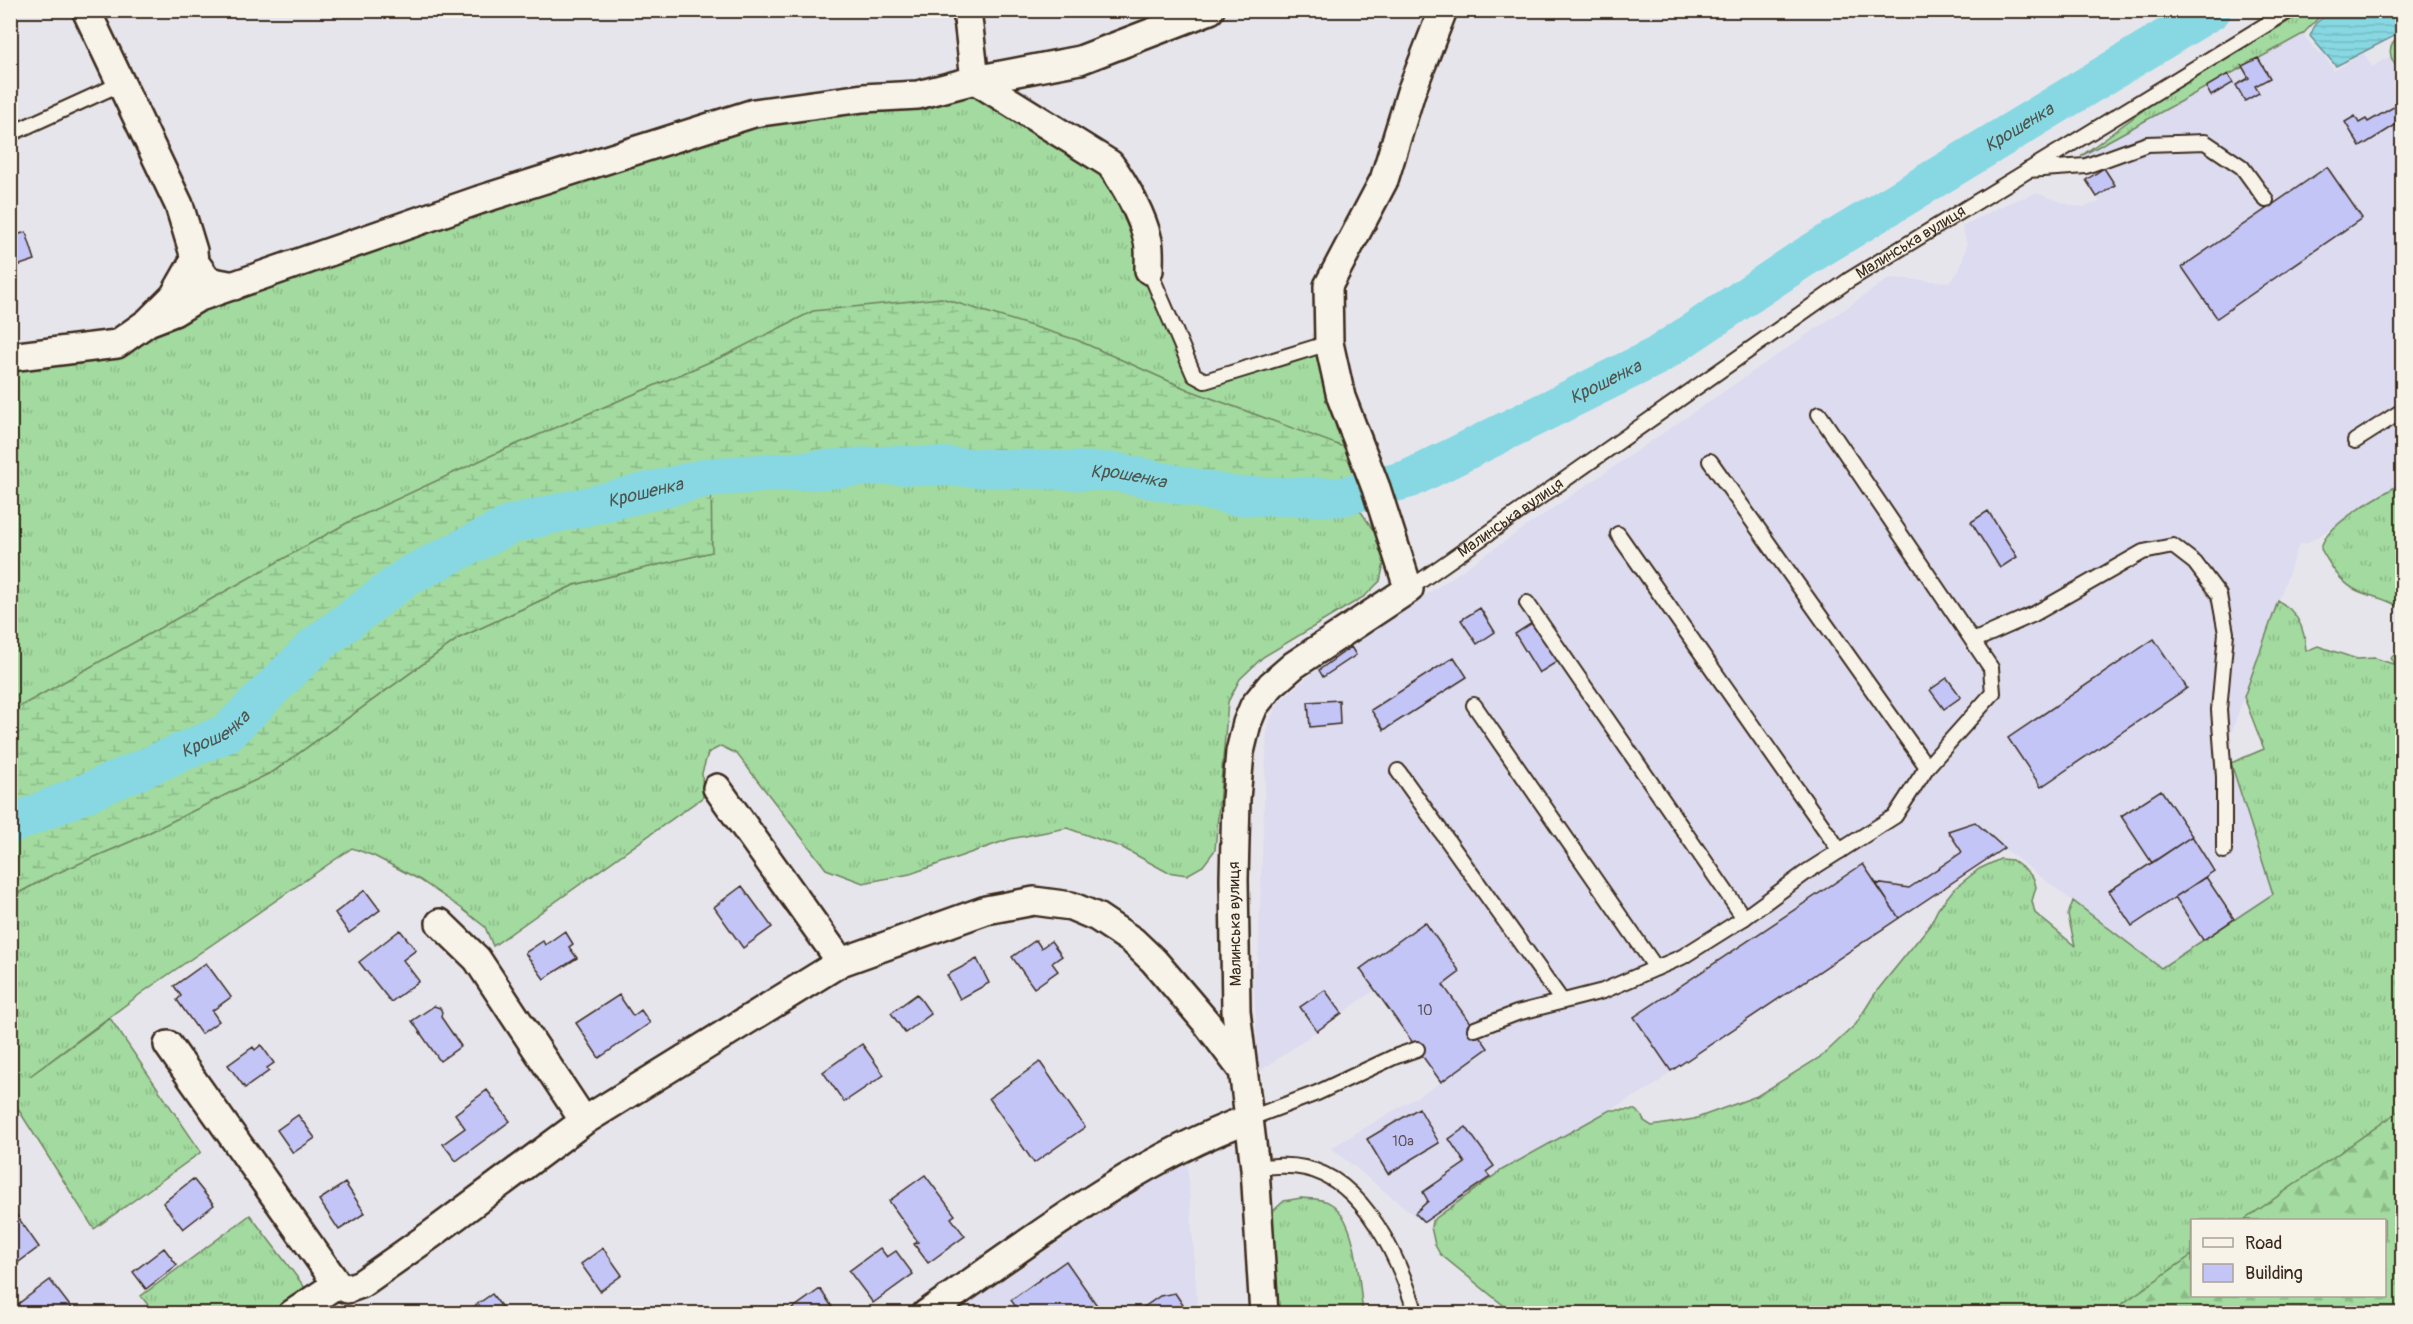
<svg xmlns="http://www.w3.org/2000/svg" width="2413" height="1324" viewBox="0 0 2413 1324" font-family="Pangolin,sans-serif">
<defs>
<pattern id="grass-tufts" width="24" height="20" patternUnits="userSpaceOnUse" patternTransform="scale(1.5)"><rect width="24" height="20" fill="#a2da9f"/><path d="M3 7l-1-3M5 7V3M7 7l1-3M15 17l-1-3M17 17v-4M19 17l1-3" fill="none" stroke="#8cbb88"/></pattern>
<pattern id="forest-firs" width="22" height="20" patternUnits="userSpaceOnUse" patternTransform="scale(1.5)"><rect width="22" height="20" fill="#a2da9f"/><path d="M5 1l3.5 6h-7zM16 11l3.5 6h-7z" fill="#8cbb88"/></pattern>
<pattern id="wetland-marsh" width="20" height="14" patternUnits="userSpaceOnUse" patternTransform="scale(1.5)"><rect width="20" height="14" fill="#a2da9f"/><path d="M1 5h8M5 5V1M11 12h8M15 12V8" fill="none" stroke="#8cbb88"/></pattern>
<pattern id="water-rules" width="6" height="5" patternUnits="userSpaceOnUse" patternTransform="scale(1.5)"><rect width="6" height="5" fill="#87d8e2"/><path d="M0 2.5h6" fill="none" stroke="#75bac1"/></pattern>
</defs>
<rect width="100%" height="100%" fill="#e7e5ec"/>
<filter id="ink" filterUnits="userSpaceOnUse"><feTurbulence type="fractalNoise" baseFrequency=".0167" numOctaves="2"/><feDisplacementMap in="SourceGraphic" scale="12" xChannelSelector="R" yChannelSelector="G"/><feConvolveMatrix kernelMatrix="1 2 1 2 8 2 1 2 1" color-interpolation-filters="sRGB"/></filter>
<g filter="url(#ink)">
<path fill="#dcdbef" d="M2303 34 2319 55 2323 54 2334 71 2364 53 2372 67 2402 50V483L2306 544H2299L2226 747 2273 894 2160 968 2003 848 1671 1071 1657 1084 1502 1170 1425 1224 1331 1148 1440 1083 1375 990 1259 1072 1253 971 1258 960 1267 727 1277 704 1305 679 1426 595 1890 278 1949 282 1959 271 1967 245 1962 226 2006 204 2036 193 2073 206 2082 207 2100 202 2086 180 2091 176 2081 156Z
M1187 1156 1198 1313H953Z"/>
<path fill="url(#grass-tufts)" stroke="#6e825e" stroke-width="1.5" d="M2306 11H2325L2303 34 2081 156 2164 95Z
M2402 35V71C2388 61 2385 43 2402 35Z
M975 80 1110 164 1149 270 1194 375 1205 381 1329 343 1376 488 1340 497 1362 513 1381 542 1384 563 1380 581 1365 596 1263 657 1240 679 1228 702 1215 850 1203 866 1187 875 1167 872 1123 848 1067 828 1010 839 910 874 863 883 826 869 737 754 721 746 708 753 702 773 703 797 493 946 485 927 461 908 420 880 374 856 352 848 143 992 30 1076 110 1018 201 1152 94 1229 11 1098V897L48 877 274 771 459 638 574 585 711 552 710 478 11 825V357L148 322 754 113Z
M2402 483V609C2384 596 2370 598 2354 589 2339 581 2329 563 2321 549 2324 524 2381 496 2402 483Z
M2278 601C2298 611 2305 629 2306 651L2318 646 2357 659 2375 658 2402 667V1138L2282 1220H2192V1281L2145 1313H1513L1440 1254 1435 1245 1431 1227 1432 1221 1502 1170 1610 1110H1635L1641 1115 1644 1121 1652 1126 1694 1119 1757 1096 1822 1056 1856 1024 1876 992 1930 925 1938 909 1954 889 1979 869 2000 859 2012 860 2028 872 2034 879 2036 887 2032 901 2035 913 2075 946 2068 915 2073 901 2161 968 2273 894 2231 763 2264 749 2244 697Z
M1301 1198C1312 1199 1324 1198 1333 1205 1358 1224 1359 1284 1363 1313H1278L1271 1227 1273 1211 1284 1201Z
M250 1215 306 1289 273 1314 154 1313 141 1296Z"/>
<path fill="url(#forest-firs)" stroke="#6e825e" stroke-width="1.5" d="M2402 1109V1313H2109L2192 1255V1296H2384V1220H2244Z"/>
<path fill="url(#wetland-marsh)" stroke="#6e825e" stroke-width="1.5" d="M941 298 1077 340 1189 390 1363 454 1376 488 1340 497 1234 496 1116 472 893 465 711 477 712 552 574 585 459 638 274 771 132 841 48 877 11 897 10 712 354 519 503 450 726 355 813 311Z
M2402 647V667L2394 663 2391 658Z"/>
<path fill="url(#water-rules)" stroke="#699294" stroke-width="1.5" d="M2332 11H2402V32L2336 66 2310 36 2316 23Z"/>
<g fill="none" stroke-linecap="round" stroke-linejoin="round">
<path stroke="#87d8e2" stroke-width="39" id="s1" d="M10 825 227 733 316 645 408 576 512 524 710 477 893 465 1116 472 1234 496 1340 497 1409 479 1657 356 1802 259 2212 10"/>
</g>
<path fill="#c3c5f7" stroke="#3b2a1e" stroke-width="1.5" d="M2258 58 2270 78 2255 86 2259 93 2245 101 2236 85 2249 78 2242 66Z
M2228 74 2233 83 2211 96 2206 87Z
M2402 102V121L2360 147 2345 122 2355 116 2359 123 2366 119 2368 122Z
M2327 167 2362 218 2217 318 2182 267Z
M2104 168 2115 185 2097 197 2086 180Z
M26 232 35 260 11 268 10 237Z
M1988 511 2017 557 2000 568 1971 522Z
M1480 608 1495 632 1477 644 1461 620Z
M1538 619 1563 658 1539 673 1515 634Z
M2154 639 2187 688 2041 787 2008 738Z
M1351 647 1356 655 1323 677 1319 670Z
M1454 657 1467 677 1384 730 1371 710Z
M1947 678 1961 697 1944 709 1930 690Z
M1339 700 1340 724 1310 727 1308 702Z
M2161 790 2192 836 2152 863 2121 816Z
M1975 822 2004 848 1899 918 1875 883 1909 888 1962 852 1948 831Z
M2192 836 2214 871 2132 926 2109 891Z
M1863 864 1899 918 1671 1071 1634 1017Z
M2206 877 2234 919 2203 940 2175 897Z
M742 886 772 927 743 948 714 907Z
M365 890 380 910 349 933 335 913Z
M1425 922 1460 972 1443 985 1488 1048 1441 1082 1360 969Z
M400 930 416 950 403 960 419 981 391 1002 359 962Z
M565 931 573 944 569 947 577 958 544 979 525 953 543 941 545 945Z
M1036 940 1041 948 1051 941 1062 956 1052 963 1058 971 1034 988 1012 957Z
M977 959 989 983 960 999 947 975Z
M206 963 231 997 212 1011 219 1021 201 1034 177 1000 181 996 174 986Z
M1325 990 1342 1013 1317 1031 1300 1007Z
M917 994 931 1014 905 1033 891 1013Z
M619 995 633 1016 641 1010 650 1023 599 1058 576 1023Z
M434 1006 440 1008 442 1012 441 1017 461 1046 440 1061 412 1021Z
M862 1044 884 1075 844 1102 823 1072Z
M261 1045 274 1063 267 1068 269 1071 245 1088 228 1065 253 1047 255 1050Z
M1040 1062 1085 1127 1034 1163 989 1098Z
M487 1090 510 1121 456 1161 443 1144 465 1128 455 1114Z
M1419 1108 1439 1143 1388 1174 1367 1139Z
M298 1115 315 1138 293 1153 277 1130Z
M1466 1127 1494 1166 1486 1172 1490 1177 1424 1222 1415 1213 1428 1201 1423 1192 1465 1163 1449 1139Z
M925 1175 955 1215 951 1218 965 1236 928 1263 914 1244 918 1242 889 1201Z
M193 1179 214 1205 183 1229 163 1203Z
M345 1183 365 1213 339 1230 319 1200Z
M12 1209 39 1247 12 1267 10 1211Z
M164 1248 177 1265 146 1289 133 1272Z
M603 1248 622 1275 600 1291 581 1264Z
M880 1248 887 1257 896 1251 913 1274 873 1303 849 1271Z
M1066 1261 1103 1314H1021L1011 1300Z
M50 1280 76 1314H25L18 1304Z
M820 1289 837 1314H796L792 1309Z
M1175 1293 1185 1308 1176 1314H1134L1160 1296Z
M492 1294 507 1314H467L466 1312Z"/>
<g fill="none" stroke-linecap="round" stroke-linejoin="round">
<g stroke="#3b2a1e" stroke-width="18">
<g id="lane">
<path d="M10 134 120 84"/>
<path d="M2028 170 2086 166 2147 144 2205 142 2242 167 2266 200"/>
<path d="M1149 270 1194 375 1205 381 1329 343"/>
<path d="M2355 441 2402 411"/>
<path d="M1710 461 1927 767"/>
<path d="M1618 534 1840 851"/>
<path id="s2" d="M1409 589 1849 280 2290 10"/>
<path d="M1527 603 1744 918"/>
<path d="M1973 641 2034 614 2143 552 2173 546 2195 563 2219 595 2226 633 2219 710 2224 777V851"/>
<path d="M1474 705 1656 968"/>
<path d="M1398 771 1562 1001"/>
<path d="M1475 1029 1517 1013 1603 991 1682 957 1744 918 1808 871 1895 816 1927 767 1993 693 1991 668 1819 414"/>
<path d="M1248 1119 1317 1093 1394 1057 1417 1049"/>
<path d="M1255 1168C1272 1166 1288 1164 1305 1168 1365 1180 1400 1261 1416 1314"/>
</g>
</g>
<g stroke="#3b2a1e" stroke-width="32">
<path id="street" d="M86 10 179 205 193 251 194 261 208 281 234 286
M967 10 975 80 1110 164C1125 184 1143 217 1148 241 1150 250 1149 261 1149 270
M117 344 148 322 174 312 197 298 479 200 754 113 863 98 918 95 975 80 1080 60 1210 10
M10 357 117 344 148 322 174 296 194 261
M1405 578 1376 488 1341 397 1329 343 1328 286 1384 180 1411 92 1443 10
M717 788 841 962
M440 923 477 959 584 1121
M168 1045 337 1284 347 1289 361 1284 432 1234 584 1121 841 962 986 910 1034 901 1071 906 1097 917 1133 941 1154 961 1206 1022 1243 1071
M292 1314 337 1284
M926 1314C1029 1243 1130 1163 1248 1119
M1264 1314 1255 1168 1236 1011 1234 879 1236 799 1240 752 1247 723 1254 706 1271 685 1294 665 1409 589"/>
</g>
<use href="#lane" stroke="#f7f3e8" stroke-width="14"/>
<use href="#street" stroke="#f7f3e8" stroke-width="27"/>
</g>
</g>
<g text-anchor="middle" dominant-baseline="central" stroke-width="5" stroke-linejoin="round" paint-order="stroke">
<g font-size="14" fill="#5d5154">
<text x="1425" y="1010">10</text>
<text x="1403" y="1141">10а</text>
</g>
<g font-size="16" fill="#3b2a1e" stroke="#f7f3e8">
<text stroke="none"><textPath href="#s2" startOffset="610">Малинська вулиця</textPath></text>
<text stroke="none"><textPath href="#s2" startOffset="124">Малинська вулиця</textPath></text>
<text transform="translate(1235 924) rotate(-91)">Малинська вулиця</text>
</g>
<g font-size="18" font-style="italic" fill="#4e564f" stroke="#f7f3e8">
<text stroke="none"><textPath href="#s1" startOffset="2205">Крошенка</textPath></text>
<text stroke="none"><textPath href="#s1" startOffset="1719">Крошенка</textPath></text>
<text stroke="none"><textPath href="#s1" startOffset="1215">Крошенка</textPath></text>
<text stroke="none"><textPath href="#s1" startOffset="729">Крошенка</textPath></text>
<text stroke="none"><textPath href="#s1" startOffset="225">Крошенка</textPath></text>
</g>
</g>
<rect width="2413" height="1324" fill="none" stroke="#f7f3e8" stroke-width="36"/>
<rect x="18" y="18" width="2377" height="1288" fill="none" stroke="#3b2a1e" stroke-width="2" filter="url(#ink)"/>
<rect x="2191" y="1219" width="195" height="78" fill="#f7f3e8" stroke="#aca397" stroke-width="1.5"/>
<rect x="2203" y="1238" width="30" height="9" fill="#f7f3e8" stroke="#aca397" stroke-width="1.5"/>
<text x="2245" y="1249" font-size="18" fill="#3b2a1e">Road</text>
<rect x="2203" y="1264" width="30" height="18" fill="#c3c5f7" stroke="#aca397" stroke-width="1.5"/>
<text x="2245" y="1279" font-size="18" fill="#3b2a1e">Building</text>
</svg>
